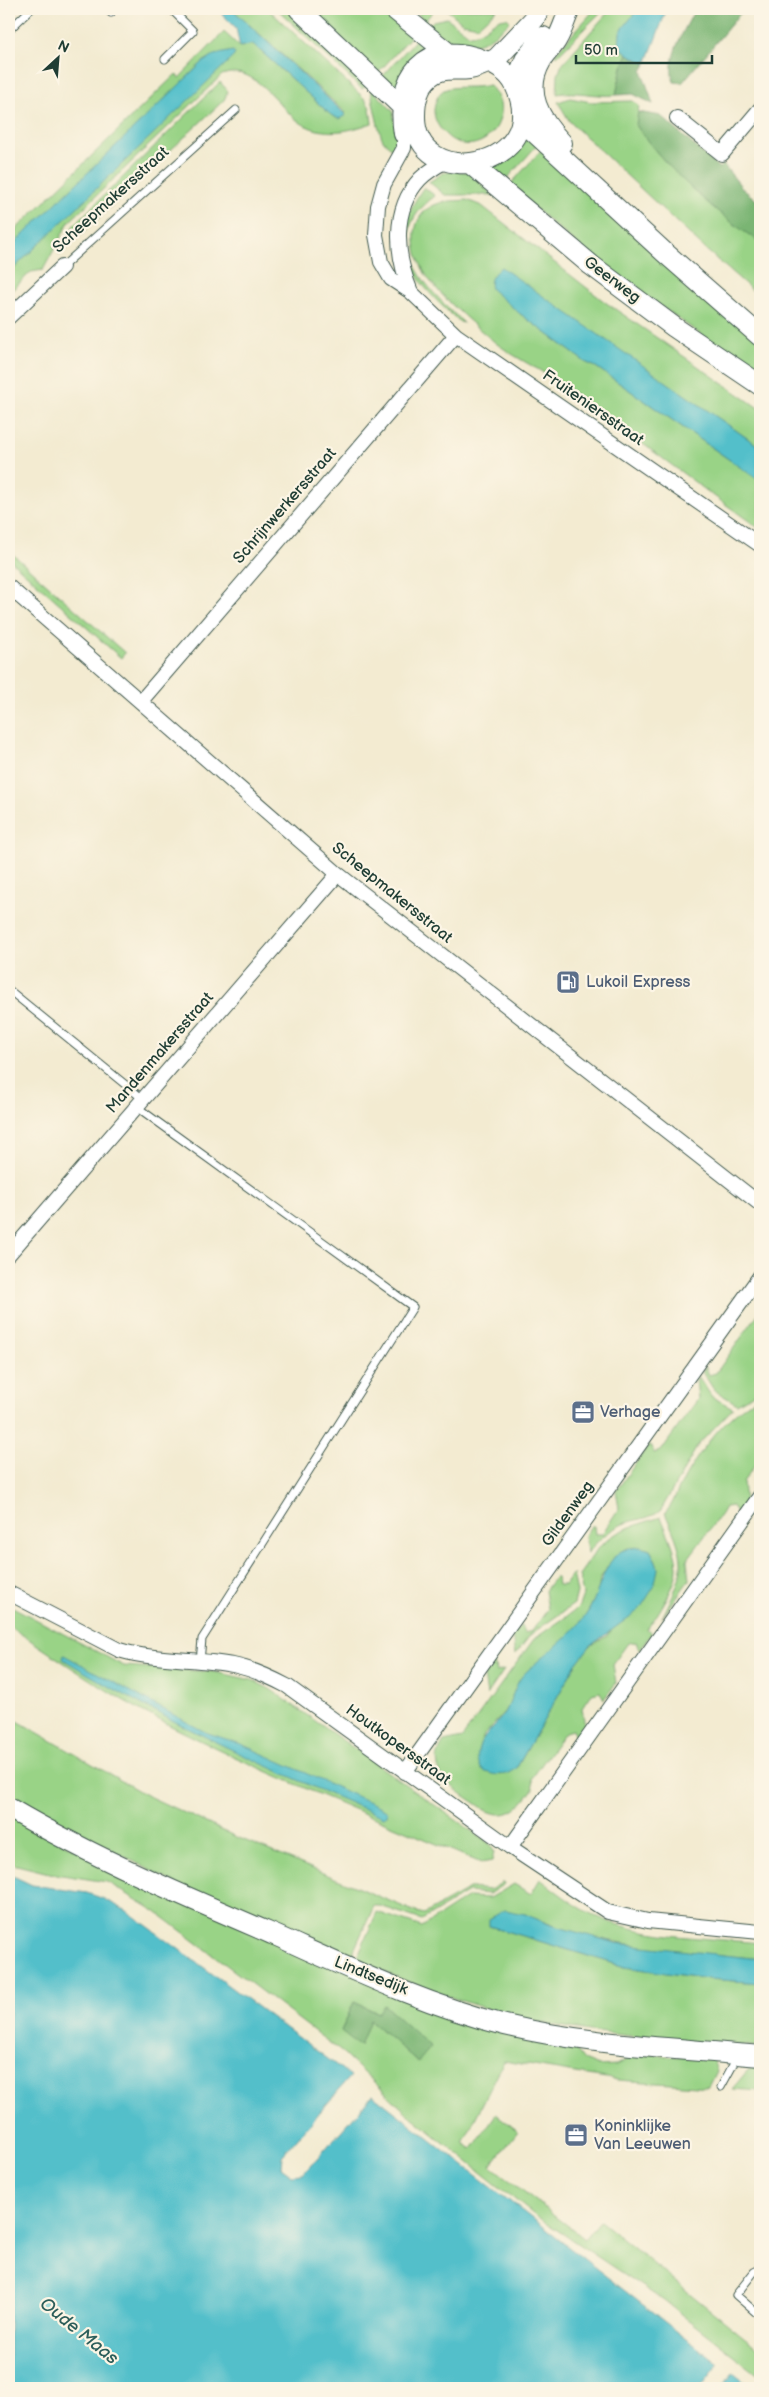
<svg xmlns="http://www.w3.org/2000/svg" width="769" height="2397" viewBox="0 0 769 2397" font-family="'Balsamiq Sans',sans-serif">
<rect width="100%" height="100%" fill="#fcf5e5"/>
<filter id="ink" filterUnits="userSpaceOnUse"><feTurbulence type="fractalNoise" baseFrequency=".02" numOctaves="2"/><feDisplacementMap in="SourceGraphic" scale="10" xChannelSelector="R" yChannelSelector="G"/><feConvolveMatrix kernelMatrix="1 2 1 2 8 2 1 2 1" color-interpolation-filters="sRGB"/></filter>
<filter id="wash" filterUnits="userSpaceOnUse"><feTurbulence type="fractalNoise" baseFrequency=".0096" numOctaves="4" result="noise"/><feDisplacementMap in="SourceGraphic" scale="20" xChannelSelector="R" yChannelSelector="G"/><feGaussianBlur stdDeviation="1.12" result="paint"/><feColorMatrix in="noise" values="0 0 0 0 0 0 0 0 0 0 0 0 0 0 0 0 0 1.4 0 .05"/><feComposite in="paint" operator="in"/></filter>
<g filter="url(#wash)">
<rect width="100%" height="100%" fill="#f3ebd1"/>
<path fill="#99d386" stroke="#5c885d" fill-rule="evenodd" d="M232 9H268L365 99 370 108 372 123C355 129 333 136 311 128 279 117 260 61 222 75L69 222 43 270 31 272 9 293V273L235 53 233 51 211 57 203 62 9 249V236L176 74 179 78 224 32 240 47 253 44 331 115 339 119 346 113Z
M277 9H291L370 82 362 89Z
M309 9H386L415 32 378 73Z
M415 9H435L424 22Z
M446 9H497L478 26 463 23Z
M595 9H604L557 56 555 54Z
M611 9H638L619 46 628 54 622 67 616 95C595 97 577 90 557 94L558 75 562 64Z
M447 18 470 35C486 33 492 18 507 18L510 21C480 52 462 51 428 26L433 21Z
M419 36 436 49 397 90 382 77Z
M220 82 228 91 224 100 59 255 74 225Z
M489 85C523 118 476 166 445 134 438 127 434 119 434 110 435 103 437 94 444 90 453 85 476 89 489 85Z
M371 88 393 111 397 140 395 151C391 148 386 144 383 140 379 133 371 95 371 88Z
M570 98 591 102 633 101 639 106 636 125C668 172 714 210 760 242V297L704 248 570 122 558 102Z
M525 131 539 143 504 182 488 168Z
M543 148 760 341V376L599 263 509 186Z
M454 171 468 172 493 195H445L429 182 443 173Z
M424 187 435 196C376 239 427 289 464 323L460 322C415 283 382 245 424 187Z
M467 200 482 206 605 302 760 409V447L501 268 519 313 585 362 596 367 760 481V529C690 480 622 427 552 378 534 366 514 357 497 344 475 326 449 304 431 282 414 261 403 216 437 204 446 200 457 201 467 200Z
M9 551 125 653 121 658 9 559Z
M760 1311V1390L737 1404 714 1390 702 1371 706 1367 709 1375 716 1373Z
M698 1376 712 1397 733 1408 698 1445 661 1510C652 1518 639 1519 628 1522 611 1528 599 1539 587 1553L585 1535 591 1526H594L595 1534H602L619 1508 616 1491 648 1446H652L654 1453 661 1451 698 1399 696 1380Z
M760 1396V1458L743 1482 745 1502 737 1514 732 1506 725 1507 721 1514 687 1560 689 1580 662 1618C686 1569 688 1564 665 1513 674 1504 677 1490 684 1479 703 1446 726 1415 760 1396Z
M661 1517C667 1533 676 1549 677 1566 678 1585 658 1614 647 1629L652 1633 639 1650 636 1642 628 1643 613 1664 616 1683 604 1699 600 1692 592 1694 582 1708 585 1726 576 1739 572 1730 565 1732 532 1778 533 1789C520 1808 507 1822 484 1809 462 1793 421 1774 444 1742L462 1738 534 1639 573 1612 579 1606 583 1595 579 1575 598 1548 612 1536 630 1527ZM641 1547 650 1550 656 1561 607 1636 590 1646 576 1664 516 1769 479 1765 480 1745 484 1735 506 1711 523 1675 567 1638 585 1617 598 1593 600 1579 615 1556 628 1548Z
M573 1574 577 1592 574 1604 531 1634 515 1655 512 1636 521 1625 524 1633 532 1631 548 1609 545 1591 554 1578H557L558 1585H565Z
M9 1605 124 1666 215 1672 252 1680 270 1689 490 1844 494 1852 492 1861 481 1863C375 1817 266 1775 163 1722 109 1695 59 1659 9 1626Z
M493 1664 495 1665 496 1672 504 1670 487 1695 484 1676Z
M9 1716 146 1795 232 1835 416 1912 424 1914 471 1888 490 1890 503 1882 504 1884 489 1894 468 1892 422 1920 380 1906H374L350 1959 178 1885 9 1795Z
M9 1814 121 1874 574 2047 584 2060 599 2066 616 2065 639 2053 713 2060 717 2071 709 2087 618 2080 504 2061 463 2143 472 2149 496 2114 518 2131 491 2166 585 2239 600 2221 760 2350V2376L664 2301 533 2214 407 2113 343 2053 155 1911 107 1882 49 1873 9 1863ZM354 2002 378 2013 418 2062 370 2020 341 2031Z
M540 1879C560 1894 581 1911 605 1920 651 1938 711 1938 760 1943V1959C680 1950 599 1948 525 1914L489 1926 625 1967 709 1979 760 1983V2047C682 2040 602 2037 525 2019 467 2005 411 1984 356 1960L377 1912 422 1927 468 1897 490 1898 514 1884 531 1894Z
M760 2064V2091L732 2089 748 2070Z"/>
<path fill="#7ab573" stroke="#4c7954" d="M695 9H744L682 83 674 82C665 58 685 30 695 9Z
M628 54 646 64 642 71 653 104 633 94 616 95 622 67Z
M638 112 661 116 719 168 723 164 744 190 760 203V242C717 215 664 167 636 125Z
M354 2002 378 2013 384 2005 431 2047 418 2062 370 2020 360 2046 341 2031Z"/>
<path fill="#52bfca" stroke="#387e7f" d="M217 9H232L346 115 339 119 331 115 253 44 240 47 236 28Z
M638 9H667L646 64 628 54 619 46 620 32Z
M233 51 235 53 234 56 9 273V249L25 233 203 62 214 55Z
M501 267 760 447V481L596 367 585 362 519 313 491 289C488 279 494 273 501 267Z
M641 1547 650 1550 656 1561 658 1569 654 1587 639 1610 590 1646 576 1664 516 1769C506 1777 492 1776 482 1770 467 1745 495 1729 506 1711 512 1700 515 1682 525 1673 544 1654 566 1641 583 1619 599 1599 599 1573 616 1555 623 1548 632 1548 641 1547Z
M64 1655 205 1732 241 1744 385 1809 388 1812 387 1815 383 1817C273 1770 165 1722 63 1659Z
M9 1874 32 1885 87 1893 104 1899 127 1911 351 2076 282 2156 281 2167 292 2175 303 2174 373 2095 719 2364 700 2388H9Z
M505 1910 525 1914 551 1925 616 1943 760 1959V1983L709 1979 625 1967 489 1926V1919Z
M733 2373 752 2388H721Z"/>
</g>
<g filter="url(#ink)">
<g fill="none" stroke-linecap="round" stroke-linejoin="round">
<g stroke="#3f574c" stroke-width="9">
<path id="lane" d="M107 9 111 13
M9 30 31 9
M165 59 193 31 171 9
M62 267 236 110
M9 990 143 1099
M137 1107 413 1307 202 1639 200 1662
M721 2087 733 2065 735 2056
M760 2269 754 2272 736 2295 760 2316"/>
</g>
<g stroke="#3f574c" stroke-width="16">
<path id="street" d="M677 118 722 154 760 109
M404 134V148L384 184 378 206 376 235 381 262 391 279 411 292 456 335 760 545
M411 292C396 256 391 210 420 179 427 172 437 166 446 161
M9 317 62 267
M9 587 338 874 760 1204
M141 701 456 335
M9 1254 338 874
M9 1593 119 1650C156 1661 195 1658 233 1665 253 1669 270 1677 287 1686L510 1847 608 1912 648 1921 760 1932
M405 1772 760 1276
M510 1847 760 1496"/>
</g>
<g stroke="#3f574c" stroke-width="22">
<path id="secondary" d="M299 9 408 112
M394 9 448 53
M515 84 525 60 543 37
M522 121 664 252 760 336
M404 134C395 78 424 37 483 60 496 65 509 72 515 85 555 169 413 195 415 115 415 101 418 87 429 77 442 66 454 71 469 69 478 68 488 63 497 58L535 18 539 9
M562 143C540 120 523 92 541 61 545 53 553 47 557 39 562 31 565 20 569 11
M472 165 591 265 674 327 760 385
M9 1808C94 1858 186 1897 277 1936 351 1969 426 2005 505 2025 588 2045 676 2048 760 2056"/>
</g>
<use href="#lane" stroke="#fff" stroke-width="7"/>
<use href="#street" stroke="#fff" stroke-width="14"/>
<use href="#secondary" stroke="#fff" stroke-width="20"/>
</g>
</g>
<defs>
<g id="fuel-square" transform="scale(1.25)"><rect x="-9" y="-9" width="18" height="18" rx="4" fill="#5c6f8a" stroke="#fcf5e5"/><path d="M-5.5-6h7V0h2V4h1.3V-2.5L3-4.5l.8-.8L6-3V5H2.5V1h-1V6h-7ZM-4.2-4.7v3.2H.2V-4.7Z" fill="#fff"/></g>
<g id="office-square" transform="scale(1.25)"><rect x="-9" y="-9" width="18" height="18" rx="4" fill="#5c6f8a" stroke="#fcf5e5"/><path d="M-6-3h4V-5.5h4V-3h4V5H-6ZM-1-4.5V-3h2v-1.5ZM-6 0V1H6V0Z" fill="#fff"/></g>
</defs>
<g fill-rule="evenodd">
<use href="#fuel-square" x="568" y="982"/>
<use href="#office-square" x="583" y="1412"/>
<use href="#office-square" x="576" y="2135"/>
</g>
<g text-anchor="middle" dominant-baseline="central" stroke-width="4.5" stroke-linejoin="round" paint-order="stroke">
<g font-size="16" fill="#1f3d34" stroke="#fcf5e5">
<text transform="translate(111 200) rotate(-42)">Scheepmakersstraat</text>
<text transform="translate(612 280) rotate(37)">Geerweg</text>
<text transform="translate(593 408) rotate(35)">Fruiteniersstraat</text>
<text transform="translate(285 506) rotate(-49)">Schrijnwerkersstraat</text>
<text transform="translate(392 893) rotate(39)">Scheepmakersstraat</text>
<text transform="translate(160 1053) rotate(-49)">Mandenmakersstraat</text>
<text transform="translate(568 1514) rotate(-54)">Gildenweg</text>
<text transform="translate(398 1745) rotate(36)">Houtkopersstraat</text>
<text transform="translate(371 1976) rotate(22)">Lindtsedijk</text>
</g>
<g font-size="16" fill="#4e5e75" stroke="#fcf5e5" text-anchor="start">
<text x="586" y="982">Lukoil Express</text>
<text x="600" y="1412">Verhage</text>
<text x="594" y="2126">Koninklijke<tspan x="594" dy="18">Van Leeuwen</tspan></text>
</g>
<g font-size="18" font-style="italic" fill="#2c5e5a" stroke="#fcf5e5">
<text transform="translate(79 2331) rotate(39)">Oude Maas</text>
</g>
</g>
<rect width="769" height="2397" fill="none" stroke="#fcf5e5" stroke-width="30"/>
<g transform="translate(58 58) rotate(26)" stroke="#fcf5e5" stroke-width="4" paint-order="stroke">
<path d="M0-4L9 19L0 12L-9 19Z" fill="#1f3d34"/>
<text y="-8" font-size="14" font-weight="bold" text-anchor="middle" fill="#1f3d34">N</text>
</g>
<path d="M576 55v8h136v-8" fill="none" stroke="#1f3d34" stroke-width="2.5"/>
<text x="584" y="55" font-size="15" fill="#1f3d34" stroke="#fcf5e5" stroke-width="4" paint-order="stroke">50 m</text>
</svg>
